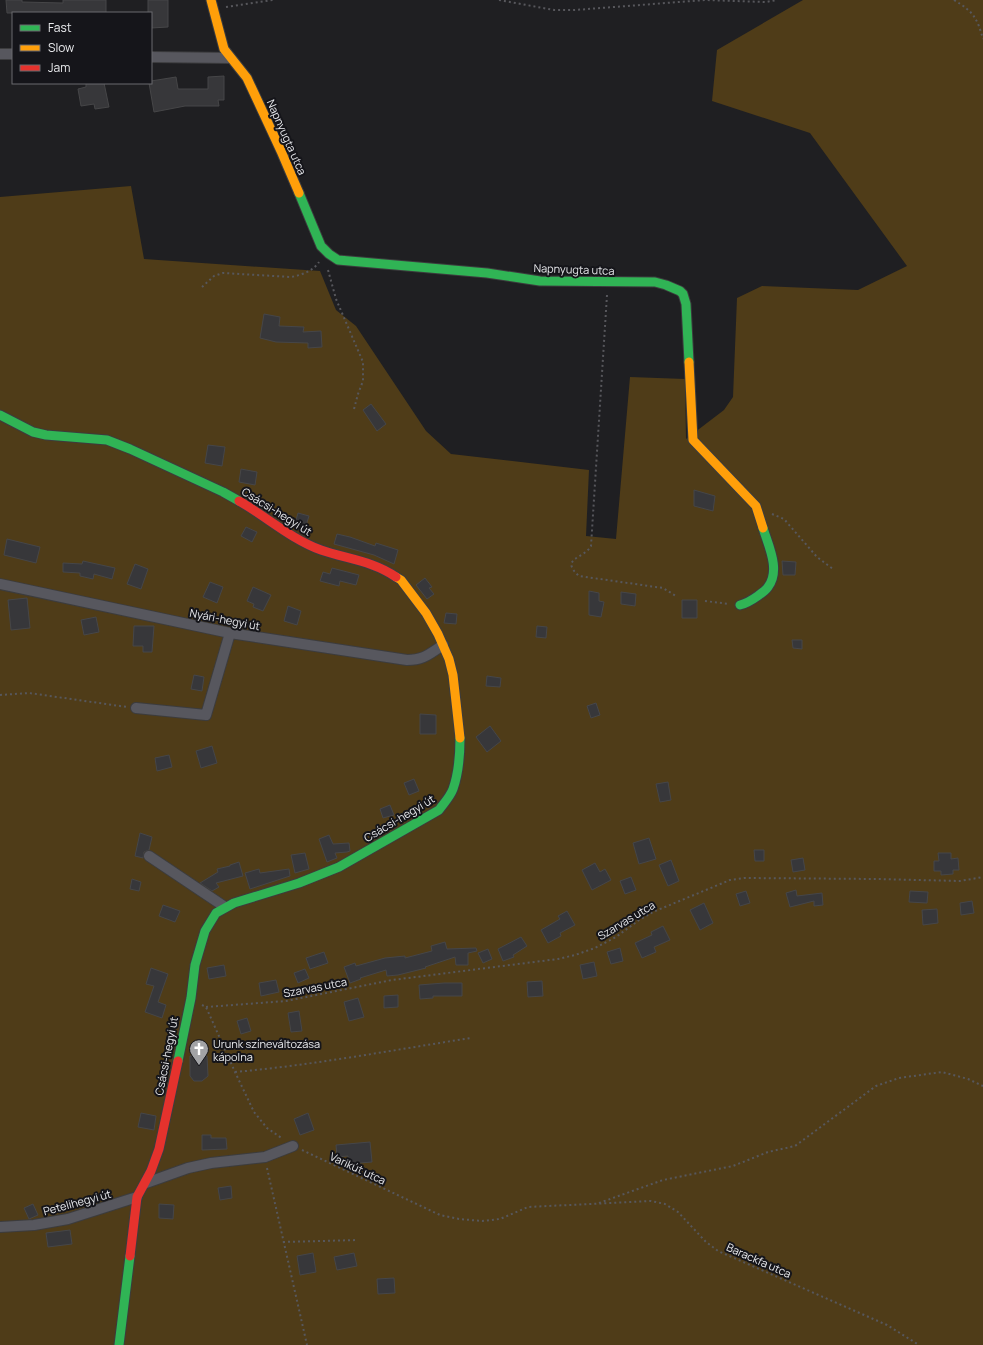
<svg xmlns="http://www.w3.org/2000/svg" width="983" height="1345" viewBox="0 0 983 1345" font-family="Manrope,sans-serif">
<rect width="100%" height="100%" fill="#1f1f22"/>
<path fill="#4f3c18" d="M803 0H983V1345H0V197L131 186 144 259 320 271 336 310 356 326 426 431 451 454 589 470 586 536 616 539 630 377 685 379 686 439 724 410 733 397 737 298 762 286 858 290 907 266 810 133 712 101 717 50Z"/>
<path fill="#37373a" stroke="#464648" d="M6 0H22V2L63 3V0H106V13H7Z
M148 0H168V27L151 28V13H148Z
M224 76V100H218L219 106H185L154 112 149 83H151V81L176 77 178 89H208V77Z
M86 83H104L109 107 95 109 94 104 81 106 78 89 86 87Z
M264 314 280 317 279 326 304 327 303 332 321 331 322 347 308 348V343L276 342 260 338Z
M371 404 386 424 377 431 363 410Z
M208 445 225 447 222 466 205 463Z
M241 469 257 472 255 485 239 482Z
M694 490 715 496 713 511 694 506Z
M298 513 309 516 304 532 294 527Z
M246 527 257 532 252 542 241 536Z
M337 534 350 537 375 546 376 543 398 550 394 564 374 555 334 544Z
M7 539 40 547 36 563 4 555Z
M83 561 115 568 112 579 94 574 93 579 80 576V573L63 572V563L82 564Z
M782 561 796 562 795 575H783Z
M135 564 148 569 141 589 127 584Z
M332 568 359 575 356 585 340 581 339 586 320 581 323 572 330 574Z
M425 578 432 587 429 588 434 594 427 599 416 585Z
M210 582 223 587 217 603 203 597Z
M253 587 271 595 263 611 253 607 254 604 247 601Z
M589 591 599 593V601L604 602 601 617 589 615Z
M621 592 636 594 635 606 621 604Z
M27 598 30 628 11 630 8 600Z
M682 600H697V618H682Z
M288 606 301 611 297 625 284 621Z
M446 613 457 614 456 624 444 623Z
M96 617 99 632 84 635 81 620Z
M134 626H154L152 652H143V646H133Z
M537 626 547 627 546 638 536 637Z
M792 640H802V649L793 648Z
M194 675 204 677 202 691 191 689Z
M487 676 501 678 500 687 486 686Z
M596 703 600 715 591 718 587 706Z
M420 714 436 715V734H420Z
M490 726 501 741 487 752 476 737Z
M212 746 217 763 201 768 196 751Z
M169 755 172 767 157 771 155 758Z
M414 779 419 791 409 795 404 783Z
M668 782 671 800 660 802 656 784Z
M390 805 394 815 383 818 380 809Z
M140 833 152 837 149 850 144 852 143 858 135 856Z
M329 835 333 844 349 843 350 851 347 852 335 853 337 858 327 862 319 839Z
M649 838 656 859 639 864 633 843Z
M754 850H764V861H755Z
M305 853 309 869 295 873 291 855Z
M938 853H951V859L958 858 959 870H953V874L941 875V871H934V861H939Z
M803 858 805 870 793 872 791 860Z
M671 860 679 881 668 886 659 865Z
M239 862 243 876 216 883 219 887 212 891 200 883 218 872 217 869 230 866V865Z
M595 863 600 872 605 869 611 880 592 890 582 870Z
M259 869 260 873 289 869 290 876 250 889 245 873Z
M631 877 636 890 625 894 620 881Z
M132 879 141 882 139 891 130 889Z
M796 890 797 896 822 893 823 905 814 906V901L790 907 786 893Z
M746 891 750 903 740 906 736 894Z
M910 891 928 892 927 903 909 902Z
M972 901 974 913 961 915 960 903Z
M704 903 713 923 700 930 690 910Z
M163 905 180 911 175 922 159 916Z
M937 909 938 923 923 925 922 910Z
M567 911 575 925 560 933 561 936 548 943 541 930 560 919 558 916Z
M663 926 670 940 654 947 656 952 642 958 635 943 652 935 651 932Z
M521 937 527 946 513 955 514 957 503 961 498 949Z
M445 942 447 949 476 948 477 951 468 953V965H456L455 957 425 967 426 968 398 975 387 976 386 970 360 978 361 979 350 983 344 967 355 963 356 966 385 958 405 956V958L432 951 431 946Z
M620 948 623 961 611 964 607 952Z
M488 949 492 959 483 963 478 953Z
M324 952 328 963 310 969 306 958Z
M594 962 597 976 583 979 580 965Z
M224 965 226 976 209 979 207 968Z
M151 968 168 974 158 1002 166 1005 162 1018 145 1012 154 986 146 984Z
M305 969 309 978 298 983 294 973Z
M276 980 279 992 261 996 259 983Z
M542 981 543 996 528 997 527 982Z
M444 983H462V996H433V998L420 999 419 985Z
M398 995V1007L384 1008V996Z
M358 998 364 1017 349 1021 344 1002Z
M299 1011 302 1031 291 1032 288 1013Z
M247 1018 251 1031 241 1034 237 1021Z
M190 1056H207L208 1076 202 1081H194L190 1076Z
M141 1113 156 1116 154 1130 138 1127Z
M308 1113 314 1130 300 1135 294 1119Z
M202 1135H211V1138H226L227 1149 202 1150Z
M370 1142 372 1162 348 1164V1156L337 1157 336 1145Z
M231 1186 232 1198 220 1200 218 1188Z
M33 1204 38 1215 29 1219 24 1208Z
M159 1204 174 1205 173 1219 159 1218Z
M70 1230 72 1244 48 1247 46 1233Z
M313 1253 316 1272 300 1275 297 1256Z
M354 1253 357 1266 337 1270 334 1257Z
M394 1278 395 1293 378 1294 377 1279Z"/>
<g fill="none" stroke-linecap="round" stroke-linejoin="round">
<g stroke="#3c3c3e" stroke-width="12">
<path id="street" d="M0 54H13
M151 57 230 58
M0 584 230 633 407 660C424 660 429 654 443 645
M136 708 206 715 230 633
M149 856 225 907
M146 1183 188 1168 211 1163 265 1157 293 1146
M0 1227 34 1225 68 1219 137 1197"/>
</g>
<g stroke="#3c3c3e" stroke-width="11">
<path id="fast" d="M299 193 321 246 329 254 338 260 487 273 540 281 655 282 666 285 680 291 683 294 686 304 689 362
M0 415 33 432 46 435 107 440 130 449 223 492 239 501
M740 605C748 603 752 600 759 595 762 593 766 590 768 587 781 570 768 545 763 528
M178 1061 191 998 195 965 205 931 216 913 234 903 299 883 339 867 439 810C444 803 450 797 453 789 458 775 460 753 460 738
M119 1345 130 1256"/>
</g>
<g stroke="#3c3c3e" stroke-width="11">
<path id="slow" d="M211 0 224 49 247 78 281 151 299 193
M689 362 693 440 756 506 763 528
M396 577 401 580 426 613 438 634 449 659 453 675 460 738"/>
</g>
<g stroke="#3c3c3e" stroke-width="11">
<path id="jam" d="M239 501C267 517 291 539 321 550 347 559 373 561 396 577
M130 1256 137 1197 151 1171 159 1149 178 1061"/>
</g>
<path stroke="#57575c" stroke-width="2" stroke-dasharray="2 3" stroke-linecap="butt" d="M499 0 554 10H575L705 0 766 2 777 0
M954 0C974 12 977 18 983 39
M226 7 273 0
M328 270 336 299 363 362V381L358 394 354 409
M202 287 214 276 223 273 291 277C302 275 313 271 319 262
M607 295 591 546C584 559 559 558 579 576L663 588 676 596
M772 514 784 519 817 557 833 569
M705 601 729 604
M0 695 29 693 127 707
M202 1005 206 1007 235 1072 254 1112 267 1128 283 1139
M206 1007 286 1001 392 980 558 959 575 955 595 948 616 937 639 920 653 912 730 880 744 878 877 879 960 881 983 877
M235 1072C314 1065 393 1050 471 1038
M302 1150 440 1215 459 1219 482 1221 500 1219 528 1207 651 1201 665 1204 678 1212 706 1242 718 1251 887 1325 919 1345
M267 1168 307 1345
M599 1203 663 1180 733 1166 768 1152 795 1146 876 1086 899 1078 942 1072 968 1079 983 1086
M283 1242 358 1240"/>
<use href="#street" stroke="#57575e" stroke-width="10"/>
<use href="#fast" stroke="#30b455" stroke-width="9"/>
<use href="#slow" stroke="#ff9f0a" stroke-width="9"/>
<use href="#jam" stroke="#e5322d" stroke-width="9"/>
</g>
<defs>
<g id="church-pin" transform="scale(1)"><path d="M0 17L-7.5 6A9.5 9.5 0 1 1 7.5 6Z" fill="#a2a3a6" stroke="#15151a"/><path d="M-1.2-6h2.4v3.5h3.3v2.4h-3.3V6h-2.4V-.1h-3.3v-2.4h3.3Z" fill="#fff"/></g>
</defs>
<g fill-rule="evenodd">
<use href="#church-pin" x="199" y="1049"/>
</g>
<g text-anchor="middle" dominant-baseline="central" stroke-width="4" stroke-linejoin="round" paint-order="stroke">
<g font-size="11" fill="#e9eaed" stroke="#15151a">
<text transform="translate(287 137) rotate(66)">Napnyugta utca</text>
<text transform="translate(574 269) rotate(2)">Napnyugta utca</text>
<text transform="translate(277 511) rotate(32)">Csácsi-hegyi út</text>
<text transform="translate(225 619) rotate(11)">Nyári-hegyi út</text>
<text transform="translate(399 818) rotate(-31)">Csácsi-hegyi út</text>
<text transform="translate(626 920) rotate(-31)">Szarvas utca</text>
<text transform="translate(315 987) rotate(-11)">Szarvas utca</text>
<text transform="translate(166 1056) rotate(-79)">Csácsi-hegyi út</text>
<text transform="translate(358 1168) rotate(25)">Varikút utca</text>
<text transform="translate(77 1202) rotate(-15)">Petelihegyi út</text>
<text transform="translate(759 1260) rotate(24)">Barackfa utca</text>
</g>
<g font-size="11" fill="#e9eaed" stroke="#15151a" text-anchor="start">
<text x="213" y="1043">Urunk színeváltozása<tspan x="213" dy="13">kápolna</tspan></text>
</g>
</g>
<rect x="12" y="12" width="140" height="72" fill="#15151a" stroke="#6a6a6e"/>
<rect x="20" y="25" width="20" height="6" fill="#30b455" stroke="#6a6a6e"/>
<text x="48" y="32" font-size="12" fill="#e9eaed">Fast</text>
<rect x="20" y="45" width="20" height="6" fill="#ff9f0a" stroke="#6a6a6e"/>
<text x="48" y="52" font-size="12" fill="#e9eaed">Slow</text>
<rect x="20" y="65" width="20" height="6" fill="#e5322d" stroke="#6a6a6e"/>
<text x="48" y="72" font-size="12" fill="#e9eaed">Jam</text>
</svg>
